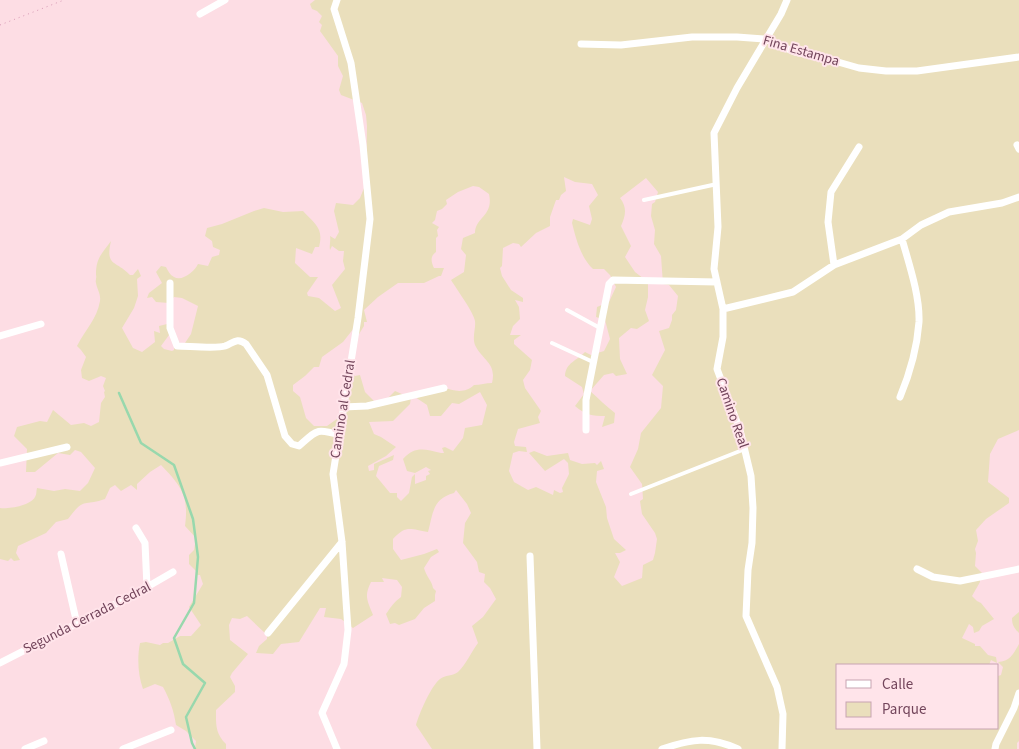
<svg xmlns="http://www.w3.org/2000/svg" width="1019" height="749" viewBox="0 0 1019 749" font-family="'Source Sans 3',sans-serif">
<rect width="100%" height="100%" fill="#fddde4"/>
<path fill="#eadfbc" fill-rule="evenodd" d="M315 0H1019V430L998 439 990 454 988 482 1009 498V503L986 519 976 530 978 541 975 549 976 553 975 566 984 575 980 579V582L972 596 977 601 981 603 994 619 982 626 979 631 974 633 973 627 969 624 962 638 975 644V646H980L988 655 996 657 997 663 991 660 989 665H838V728H998V676L1001 675 1003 667 998 662C1010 662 1014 653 1019 644V741L1017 743V749H432L416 725C419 714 431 686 440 679 445 675 453 676 458 672 465 666 472 651 478 643L472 626 483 617 496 599 490 588 484 582 485 574 479 572 477 562 463 543 465 523 471 513 467 504 456 490 454 493C432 499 433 514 428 532 410 529 406 525 393 539V549L401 560 424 554 437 549 439 552 431 557 424 568C426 576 432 581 433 588L436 591 435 595V601L424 608 415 619 399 625 395 623 390 624 386 614C391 607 394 602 401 597L402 587 397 580 382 578 384 582H371C364 596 367 600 373 615L353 628 341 619 324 617 326 608H320L299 642 281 644 273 654 256 653 259 646 267 639V635L247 616 240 619 232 618 229 625 230 640 248 654 232 673 230 677 235 686V692L216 710C216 724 215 733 226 744V749H195L196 741 186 731 176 725C174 711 170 700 163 687L155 684 143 689C138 675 137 658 140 643L146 642 160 645 163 643H168L180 636H191L201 625 189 607 203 584 200 575H197V572L189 564V555L194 550 196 538 185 526C189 496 182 487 161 465L150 472 137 484V490L131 485 121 491 115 485 110 488 105 499C83 507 85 496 68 519L56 522 46 533 18 546 16 553 20 560 14 561 11 558 8 561 0 559V508C9 509 30 506 35 497 37 494 36 491 37 488L54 491 65 489 80 491 88 483 95 468 81 452 75 450 70 455 58 453 35 472H26L27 449 14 436 17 427 40 421 47 422 53 410 71 425 84 423 91 426 99 422 101 403 105 397 104 392 105 391 103 386 106 378 101 376 89 381 82 378 81 370 86 357 81 350 77 346C85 330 97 319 100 301 101 294 97 289 96 283 95 280 97 278 96 275 96 258 101 255 111 241 105 267 116 260 130 275H133L138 269 141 276 137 279 138 296 134 308 122 328 133 348 142 352 155 342 154 331 160 333 159 326 167 324 169 335 161 346 164 349 172 351 174 350V346L178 341 183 346 191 334 198 306 182 298 174 297 169 303 156 302 152 297 147 298 149 293 162 283 156 272 161 266 166 267C168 271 170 275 174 277 182 282 195 271 198 264L208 266 212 257 219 255 220 250 213 247 212 241 205 236 207 228 222 224 254 211 264 208 283 212 303 211C315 224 324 228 319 247H315L312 254 296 248 295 263 310 277H318L307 293 308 296 319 298 335 311 341 308 332 285 345 269 343 261 344 251H339L332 246 330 250C329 245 331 241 330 236L335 239 339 232 334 211 336 203 353 205 360 198 366 183 367 126 366 115 362 103 341 95 339 90 343 76 338 66V56L320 31 322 25 319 22 322 16 317 11 312 9 310 4ZM564 177 575 182 592 184 598 195 589 206 592 219 590 225 573 219 572 223C576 239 581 258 593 269H604L610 275 616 287 609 302 597 307 596 317 605 320 610 339 604 351 591 355 585 352C577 361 566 362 565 376L582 387 584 394 575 406C585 415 593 416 605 416L602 427 614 423 615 413C606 406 599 399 590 391L604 375 613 373 616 376 627 374 620 359 619 338 631 328 637 329 649 321 645 310 648 297V282L635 272 625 257 631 246 621 226C626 215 627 207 620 198L646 178 658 192 655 202 652 204 651 216 655 230 654 244 661 256 663 284 669 285 678 296 676 310 672 315V320L669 328 659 331 665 350 652 375 663 386 661 408 641 433 638 449 630 467 642 484 643 499 640 501 642 514 655 533 657 539 655 553 653 560 643 565 642 578 622 586 614 577 620 562 615 553H620L626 550 614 539 607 518 606 507 596 482 597 471 604 469 601 461 597 465 595 463 582 464 570 460 568 453 547 456 534 451 529 453 545 471 564 459 568 463 569 474 562 488 563 492 560 493 554 490 553 495 536 487 528 490 514 482 509 471 513 453 519 451 527 452 526 447 515 446 514 442 518 429 540 423 538 417 541 411 525 388 523 380 530 370 532 360 514 344V340L521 335H510L513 326 520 319 519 307 515 300 523 302V298L511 290 502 276 500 268 502 266 503 248 513 243 519 244 521 247 536 233 550 226V217L556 200H559L561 195 566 191ZM473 186 479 187 489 194C494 216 475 217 475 233L463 238 461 249 466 255 464 272 451 280C456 288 474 313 475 321 476 328 472 337 475 345 482 360 497 363 492 383 486 383 480 385 474 385 465 394 453 391 443 387L415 397 427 405 430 416H441L452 403 459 404 480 392 487 405 482 425 465 428 463 438 453 451 445 447 442 448 444 453H441C424 449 415 446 403 459L407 471 415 473 426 467 431 470 428 471 430 474 426 476V480L415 484V474L412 477 409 493 401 501 397 497V493H390L376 476 379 466 393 460 394 455 374 464V470L369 471 368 466 386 456 396 447 381 437 374 434 369 422 393 421 410 404 411 398 395 391 385 401H374L365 392 360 375 355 376 351 374 342 392 343 398 341 416 327 426H314L306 418 300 397 293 391V385L305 376 314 367H319L322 357 343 342 354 328 359 334 364 326V322H367L364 310 378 297 398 283H424L439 276H441L444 268H434C431 262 430 256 436 252V238L438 236 437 230 439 227 432 223 435 220 437 211 442 209 447 204 446 200 458 192Z
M1019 612V637V633C1014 628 1012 625 1012 618Z"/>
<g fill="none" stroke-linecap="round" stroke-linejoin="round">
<path stroke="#98d8ad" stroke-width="2.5" d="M119 393 141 443 174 465 193 519 198 557 194 603 174 638 183 664 205 683 186 717 192 743 195 749"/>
<path stroke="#d798b4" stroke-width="1" stroke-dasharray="1 4" stroke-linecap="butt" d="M0 25 64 0"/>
<path stroke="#fff" stroke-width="4" d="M644 200 717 184
M567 310 600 328
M552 343 593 362
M631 494 745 449"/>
<path stroke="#fff" stroke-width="7" d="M337 0 334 9 351 63 363 145 370 219 358 318 333 474 342 542 348 630 344 664 322 713 337 749
M200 14 225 0
M581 44 621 45 692 37H737L765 39 795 52 824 58 859 68 886 71H917L1019 57
M1017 145 1019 149
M834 265 828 222 831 192 859 147
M170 283V328L177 346C188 346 216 349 225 346 233 343 237 337 246 344L267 375 285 436 292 444 299 446C317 430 316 428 340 435
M723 309 793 292 834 265 902 239 921 225 949 212 1002 203 1019 197
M0 336 41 324
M900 397C910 373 917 349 919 322 920 296 909 264 902 239
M343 407 367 406 444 388
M586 430V400L609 284 613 280 717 282
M0 463 67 447
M136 528 145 543 147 587
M61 554 77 624
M530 556 537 749
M917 569 933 577 960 581 1019 569
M268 633 342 542
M0 663 135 594 173 572
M25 749 44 741
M123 749 171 730
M662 749C691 739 709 736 738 749
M782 749 783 714 777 687 746 616 748 570 752 543 753 508 751 476 740 430 717 369 723 337V309L714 269 718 227 714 133 737 88 781 14 787 0
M995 749 996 744 1014 708 1019 693"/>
</g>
<g text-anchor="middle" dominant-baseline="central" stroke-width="4" stroke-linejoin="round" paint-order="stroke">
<g font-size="14" fill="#73455b" stroke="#ffe4ea">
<text transform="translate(801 51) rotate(16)">Fina Estampa</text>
<text transform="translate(343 409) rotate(-81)">Camino al Cedral</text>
<text transform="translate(732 413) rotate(71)">Camino Real</text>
<text transform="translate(87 618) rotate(-27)">Segunda Cerrada Cedral</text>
</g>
</g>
<rect x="836" y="664" width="162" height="65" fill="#ffe4ea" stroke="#c7a4b1"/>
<rect x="846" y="680" width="25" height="8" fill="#ffffff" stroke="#c7a4b1"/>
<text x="882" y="689" font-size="15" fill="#73455b">Calle</text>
<rect x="846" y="702" width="25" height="15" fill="#eadfbc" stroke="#c7a4b1"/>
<text x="882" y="714" font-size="15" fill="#73455b">Parque</text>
</svg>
